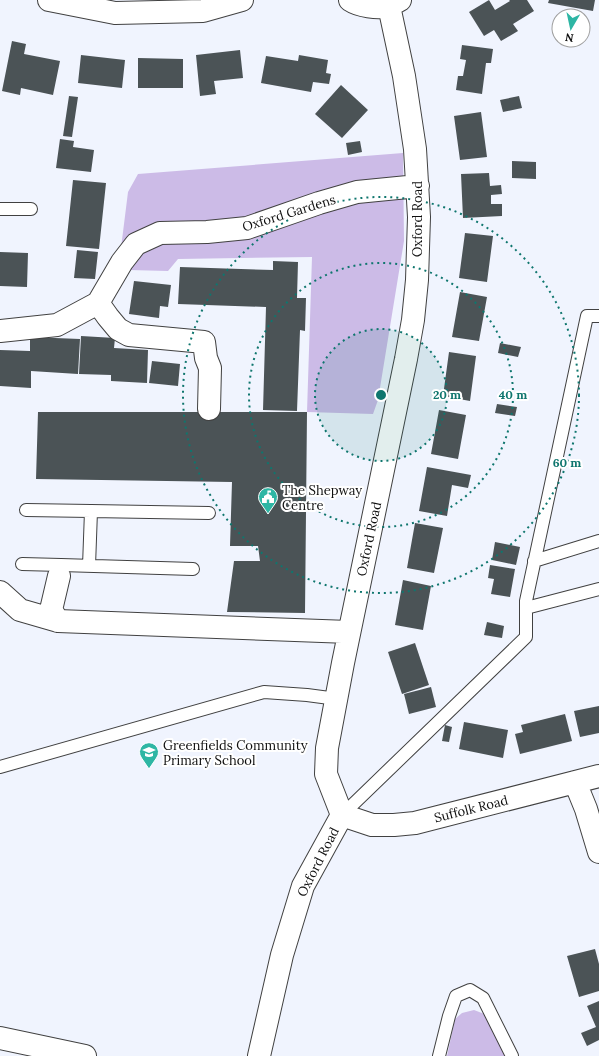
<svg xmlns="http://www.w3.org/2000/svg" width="599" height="1056" viewBox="0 0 599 1056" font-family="Lora,serif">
<rect width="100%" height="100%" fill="#f0f4fe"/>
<path fill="#ccbbe7" d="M403 153 404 241 378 400 373 414 307 412 312 257 178 259 168 271 129 270 120 256 128 192 138 174Z
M474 1010 487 1015 507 1056H447L455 1019 462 1013Z"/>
<path fill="#4b5356" d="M489 0 495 10 510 1 509 0H527L534 11 513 24 518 31 501 41 494 30 484 36 469 12Z
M549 0H595L593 11 548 3Z
M12 41 26 44 24 54 60 61 53 95 21 88 20 95 2 91Z
M462 45 493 49 491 63H486L482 94 456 90 458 76H463L466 60 460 59Z
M240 50 243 78 214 81 216 94 200 96 196 55Z
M81 55 125 60 122 88 78 83Z
M299 55 328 60 326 73 331 74 329 84 313 82 311 92 261 83 266 56 298 61Z
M138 58 183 59V88H138Z
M341 85 368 110 342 138 315 114Z
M69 96 78 97 72 137 63 136Z
M519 96 522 108 503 112 500 100Z
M481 112 487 157 460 160 454 116Z
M60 139 74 141 73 147 94 150 91 172 56 168Z
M360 141 362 152 348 155 346 143Z
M512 161 536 162V179L512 178Z
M489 173 490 186 501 185 502 194 491 195V204H502V216L463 218 461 174Z
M73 180 106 183 99 249 66 246Z
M465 233 493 236 487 282 459 278Z
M77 250 98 252 95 279 74 278Z
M0 252 28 253 27 287 0 286Z
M273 261 298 262 297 298H306L305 331 300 330 297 411 263 410 266 307 178 304 180 267 273 270Z
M134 281 171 285 168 307 160 306 159 318 129 314Z
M460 292 487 297 479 341 452 337Z
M81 336 115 338 114 348 148 350 147 383 111 381V375L79 374Z
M30 337 80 339 78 374 31 371V388L0 386V350L30 351Z
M500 343 521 347 518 357 498 353Z
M449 352 476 356 470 401 443 396Z
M152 361 180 364 178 386 149 383Z
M497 404 517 407 515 416 495 413Z
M439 410 466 415 458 459 431 454Z
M38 412H307L305 613 227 612 234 561H260L258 546H230L232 482 36 479Z
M427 467 471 475 468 488 452 485 447 516 419 511Z
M415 523 443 528 434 573 407 568Z
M495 542 520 547 516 565 492 560Z
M490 565 515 569 510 597 491 594 494 579 488 578Z
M403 580 431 586 423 630 395 625Z
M487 622 504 626 502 638 484 635Z
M415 643 429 685 402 694 388 652Z
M431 687 436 707 409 714 404 694Z
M599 706V733L580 737 574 711Z
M565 714 572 741 520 754 515 734 523 732 521 725Z
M464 722 508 730 503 758 459 749Z
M445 725 452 727 449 742 442 741Z
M595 949 599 964V991L579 997 567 956Z
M599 1001V1040L587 1046 581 1033 596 1027 587 1006Z"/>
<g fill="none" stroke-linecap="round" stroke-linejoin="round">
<g stroke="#414141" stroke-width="14">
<path id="service" d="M0 209H31
M26 510 91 511 89 566
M91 511 209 513
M534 561 599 541
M22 564 61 565
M59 576 61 565 193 569
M526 608 599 589
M0 767 264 692 307 695 337 699
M342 815 526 637V601L587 316H599
M439 1056 449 1016 456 996 470 990 483 998 512 1056"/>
</g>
<g stroke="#414141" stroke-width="24">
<path id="minor" d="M350 0C359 6 378 9 388 6 392 5 396 2 400 0
M98 303 108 317 118 329 129 335 204 342 206 358 210 368 209 409
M0 331 57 325 98 303 122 262 136 244 160 233 207 232 247 228 319 203 357 192 418 186
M59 576 51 610 58 621 349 632
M0 592 20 610 58 621
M575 782 586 809 599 852
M342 815 372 825H394L415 823 599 776
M0 1038 85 1056
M259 1056 282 955 303 886 342 815 326 774 327 748 343 663 406 359 413 320 417 280 419 217 415 149 404 76 389 6"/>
</g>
<g stroke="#414141" stroke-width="24">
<path id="tertiary" d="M49 0 115 13 203 11 242 0"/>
</g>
<use href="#service" stroke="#fff" stroke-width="12"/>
<use href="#minor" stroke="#fff" stroke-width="22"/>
<use href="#tertiary" stroke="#fff" stroke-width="22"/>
</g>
<circle cx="381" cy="395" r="66" fill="#0f766e" fill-opacity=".12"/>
<g fill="none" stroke="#0f766e" stroke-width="2" stroke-dasharray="2 4">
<circle cx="381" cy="395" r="66"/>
<circle cx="381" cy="395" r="132"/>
<circle cx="381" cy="395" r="198"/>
</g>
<defs>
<g id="civic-pin" transform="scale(1)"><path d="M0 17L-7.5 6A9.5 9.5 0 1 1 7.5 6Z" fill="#2eb6a4" stroke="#fff"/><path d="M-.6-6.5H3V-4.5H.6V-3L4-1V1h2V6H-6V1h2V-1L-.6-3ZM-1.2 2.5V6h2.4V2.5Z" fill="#fff"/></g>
<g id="school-pin" transform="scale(1)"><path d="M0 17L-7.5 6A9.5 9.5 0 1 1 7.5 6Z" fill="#2eb6a4" stroke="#fff"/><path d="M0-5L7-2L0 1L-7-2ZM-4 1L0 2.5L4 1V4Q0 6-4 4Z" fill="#fff"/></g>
</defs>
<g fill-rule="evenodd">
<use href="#civic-pin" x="268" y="497"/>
<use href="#school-pin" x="149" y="752"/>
</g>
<g text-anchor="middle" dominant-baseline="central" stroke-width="4" stroke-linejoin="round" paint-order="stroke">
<g font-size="13" fill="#0e0e0e" stroke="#fff">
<text transform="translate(289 213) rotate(-17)">Oxford Gardens</text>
<text transform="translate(417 219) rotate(-90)">Oxford Road</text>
<text transform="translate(369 539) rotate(-78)">Oxford Road</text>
<text transform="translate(471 809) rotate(-14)">Suffolk Road</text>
<text transform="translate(318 862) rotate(-63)">Oxford Road</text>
</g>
<g font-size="13" fill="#0e0e0e" stroke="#fff" text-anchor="start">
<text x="282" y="490">The Shepway<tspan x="282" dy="15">Centre</tspan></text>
<text x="163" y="745">Greenfields Community<tspan x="163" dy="15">Primary School</tspan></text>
</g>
</g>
<circle cx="381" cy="395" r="6" fill="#0f766e" stroke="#fff" stroke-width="2"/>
<g font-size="12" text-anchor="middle" font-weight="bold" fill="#0f766e" stroke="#fff" stroke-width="4" stroke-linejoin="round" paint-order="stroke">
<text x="447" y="399">20 m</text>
<text x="513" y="399">40 m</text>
<text x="567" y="467">60 m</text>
</g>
<g transform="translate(571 28) rotate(189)"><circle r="19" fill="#ffffff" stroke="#9f9f9f"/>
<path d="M0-3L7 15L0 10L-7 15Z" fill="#2eb6a4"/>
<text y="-6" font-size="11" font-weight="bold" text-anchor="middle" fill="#0e0e0e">N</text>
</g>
</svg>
